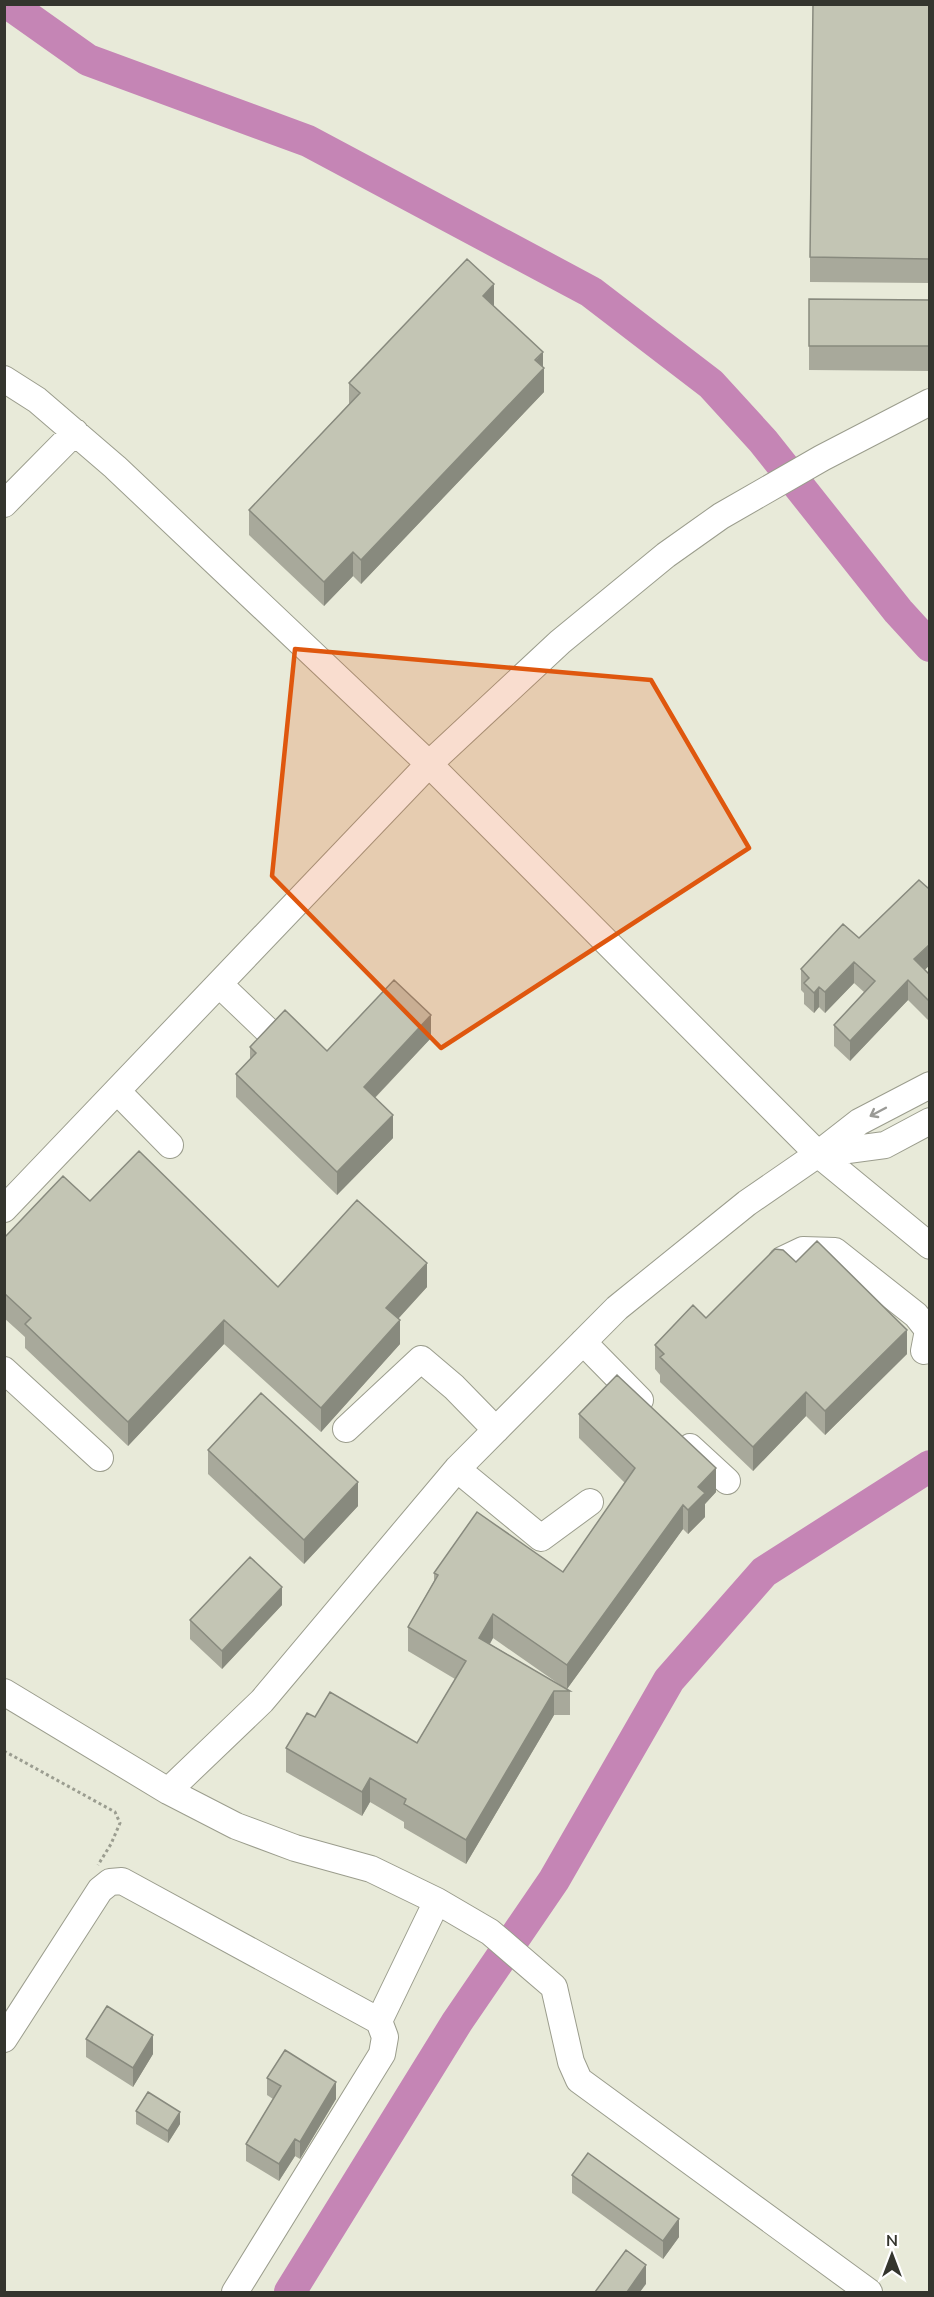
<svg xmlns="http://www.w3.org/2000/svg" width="934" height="2297" viewBox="0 0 934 2297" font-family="'Nunito Sans',sans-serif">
<rect width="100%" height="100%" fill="#e8ead9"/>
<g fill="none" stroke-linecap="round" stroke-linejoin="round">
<path stroke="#c585b5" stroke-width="32" d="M9 4 88 60 308 141 591 292 711 384 763 441 898 611 930 646
M290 2292 457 2022 554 1880 669 1680 764 1572 930 1466"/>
<g stroke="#9b9d8d" stroke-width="28">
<path id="minor" d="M4 379 37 400 115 467 429 764 818 1154 930 1246
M4 504 75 432
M219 984 267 1030
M117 1091 170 1145
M818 1154 885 1145 930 1121
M4 1209 429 764 560 642 666 555 721 516 822 458 930 402
M782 1260 803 1250 835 1251 916 1315 928 1330 924 1351
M583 1342 640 1400
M4 1370 100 1458
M346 1429 421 1359 454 1387 496 1430
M690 1447 727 1481
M457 1469 541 1538 590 1502
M4 1692 168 1791 236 1826 295 1848 371 1869 437 1901 490 1932 554 1987 571 2062 579 2080 869 2292
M168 1791 262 1701 457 1469 617 1308 747 1203 818 1154 859 1122 930 1085
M379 2021 437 1901
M4 2039 100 1890 110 1882 122 1881 379 2021 385 2037 382 2054 235 2292"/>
</g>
<path stroke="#9b9d90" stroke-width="3" stroke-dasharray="3 3" stroke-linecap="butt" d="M4 1751 115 1812 120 1823 111 1844 98 1865"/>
<use href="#minor" stroke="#fff" stroke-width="26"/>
</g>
<path fill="#a8a99b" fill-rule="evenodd" d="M930 4V283L810 282V257Z
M809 299 930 300V371L809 370Z
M494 306 543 367 544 392 361 584 353 576 324 606 249 535V510L349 404V383Z
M859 938 924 970 930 975V1022L908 1000 850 1061 834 1046V1025L864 992 854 983 825 1013 819 1007 814 1013 804 1004V993L801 990V969Z
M431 1038 375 1098 393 1138 337 1195 236 1097V1074L250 1060V1047L327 1051Z
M90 1201 278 1287H427L398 1319 400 1344 321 1432 224 1344 128 1446 25 1348V1337L4 1318V1238Z
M796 1262 907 1354 825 1435 806 1416 753 1471 660 1382V1375L655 1369V1345L706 1318Z
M579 1414 716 1492 705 1504V1517L688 1534 683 1529 567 1689 570 1691V1715H554L466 1864 404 1828V1822L370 1802 362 1816 286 1772V1748L315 1717 417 1743 455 1679 408 1651V1627L434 1581V1573L563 1572 625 1483 579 1438ZM493 1638 566 1689 490 1644Z
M208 1450 358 1506 304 1564 208 1474Z
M282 1605 222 1669 190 1639V1620Z
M86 2039 153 2054 133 2087 86 2057Z
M267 2078 336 2099 300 2159 295 2156 279 2181 246 2161V2144L273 2099 267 2095Z
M136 2111 180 2124 168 2143 136 2124Z
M572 2175 679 2237 663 2259 572 2193Z"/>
<path fill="#888a7e" d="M494 284V308L483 296Z
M543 352V369L544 368V392L361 584V560Z
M353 552V576L324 606V582Z
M930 944V965L914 980V959Z
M854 962V983L825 1013V992Z
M908 980V1000L850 1061V1041Z
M819 987V1007L814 1013V993Z
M431 1015V1038L364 1109V1087Z
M393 1115V1138L337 1195V1172Z
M427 1263V1287L386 1332V1308Z
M224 1320V1344L128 1446V1422Z
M400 1320V1344L321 1432V1408Z
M907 1330V1354L825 1435V1411Z
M806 1392V1416L753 1471V1447Z
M716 1468V1492L705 1504V1517L688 1534V1510L698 1487Z
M358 1482V1506L304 1564V1540Z
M683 1505V1529L567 1689V1665Z
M282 1587V1605L222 1669V1651Z
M493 1614V1638L479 1662V1638Z
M554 1691V1715L466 1864V1840Z
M370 1778V1802L362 1816V1792Z
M153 2035V2054L133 2087V2068Z
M336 2082V2099L300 2159V2142Z
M180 2112V2124L168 2143V2131Z
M295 2139V2156L279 2181V2164Z
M679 2219V2237L663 2259V2241Z
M646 2265V2284L640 2292H627Z"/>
<path fill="#c3c5b4" stroke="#888a7e" stroke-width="1.5" d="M813 4H930V259L810 257Z
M467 259 494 284 483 296 543 352 535 360 544 368 361 560 353 552 324 582 249 510 360 393 349 383Z
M809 299 930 300V346H809Z
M919 880 928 888 930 886V944L914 959 930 975V1002L908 980 850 1041 834 1025 875 981 854 962 825 992 819 987 814 993 804 983 809 978 801 969 843 924 859 938Z
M394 980 431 1015 364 1087 393 1115 337 1172 236 1074 256 1053 250 1047 285 1010 327 1051Z
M139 1151 278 1287 357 1200 427 1263 386 1308 400 1320 321 1408 224 1320 128 1422 25 1324 31 1318 4 1293V1238L63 1176 90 1201Z
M817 1241 907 1330 825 1411 806 1392 753 1447 660 1357 664 1354 655 1345 693 1305 706 1318 775 1249 783 1250 796 1262Z
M617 1375 716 1468 698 1487 705 1493 688 1510 683 1505 567 1665 493 1614 479 1638 570 1691H554L466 1840 404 1804 406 1799 370 1778 362 1792 286 1748 307 1713 315 1717 330 1692 417 1743 466 1661 408 1627 438 1575 434 1573 477 1512 563 1572 635 1468 579 1414Z
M261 1393 358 1482 304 1540 208 1450Z
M250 1557 282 1587 222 1651 190 1620Z
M107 2006 153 2035 133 2068 86 2039Z
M285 2050 336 2082 300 2142 295 2139 279 2164 246 2144 281 2086 267 2078Z
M148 2092 180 2112 168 2131 136 2111Z
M588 2153 679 2219 663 2241 572 2175Z
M626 2250 646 2265 627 2292H595Z"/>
<defs><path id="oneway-shaft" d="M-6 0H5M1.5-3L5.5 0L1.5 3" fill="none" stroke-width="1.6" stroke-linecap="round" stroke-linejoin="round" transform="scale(1.5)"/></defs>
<use stroke="#9a9a96" href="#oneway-shaft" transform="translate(878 1112) rotate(152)"/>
<path fill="#df570e" fill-opacity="0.2" stroke="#df570e" stroke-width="4.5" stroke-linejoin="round" d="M295 649 651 680 749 848 441 1048 272 876Z"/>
<rect width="934" height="2297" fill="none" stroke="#34352e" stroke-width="12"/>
<g transform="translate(892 2255)" stroke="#ffffff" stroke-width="4.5" paint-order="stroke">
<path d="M0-4.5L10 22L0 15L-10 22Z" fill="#34352e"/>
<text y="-9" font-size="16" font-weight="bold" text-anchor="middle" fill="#34352e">N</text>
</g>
</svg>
